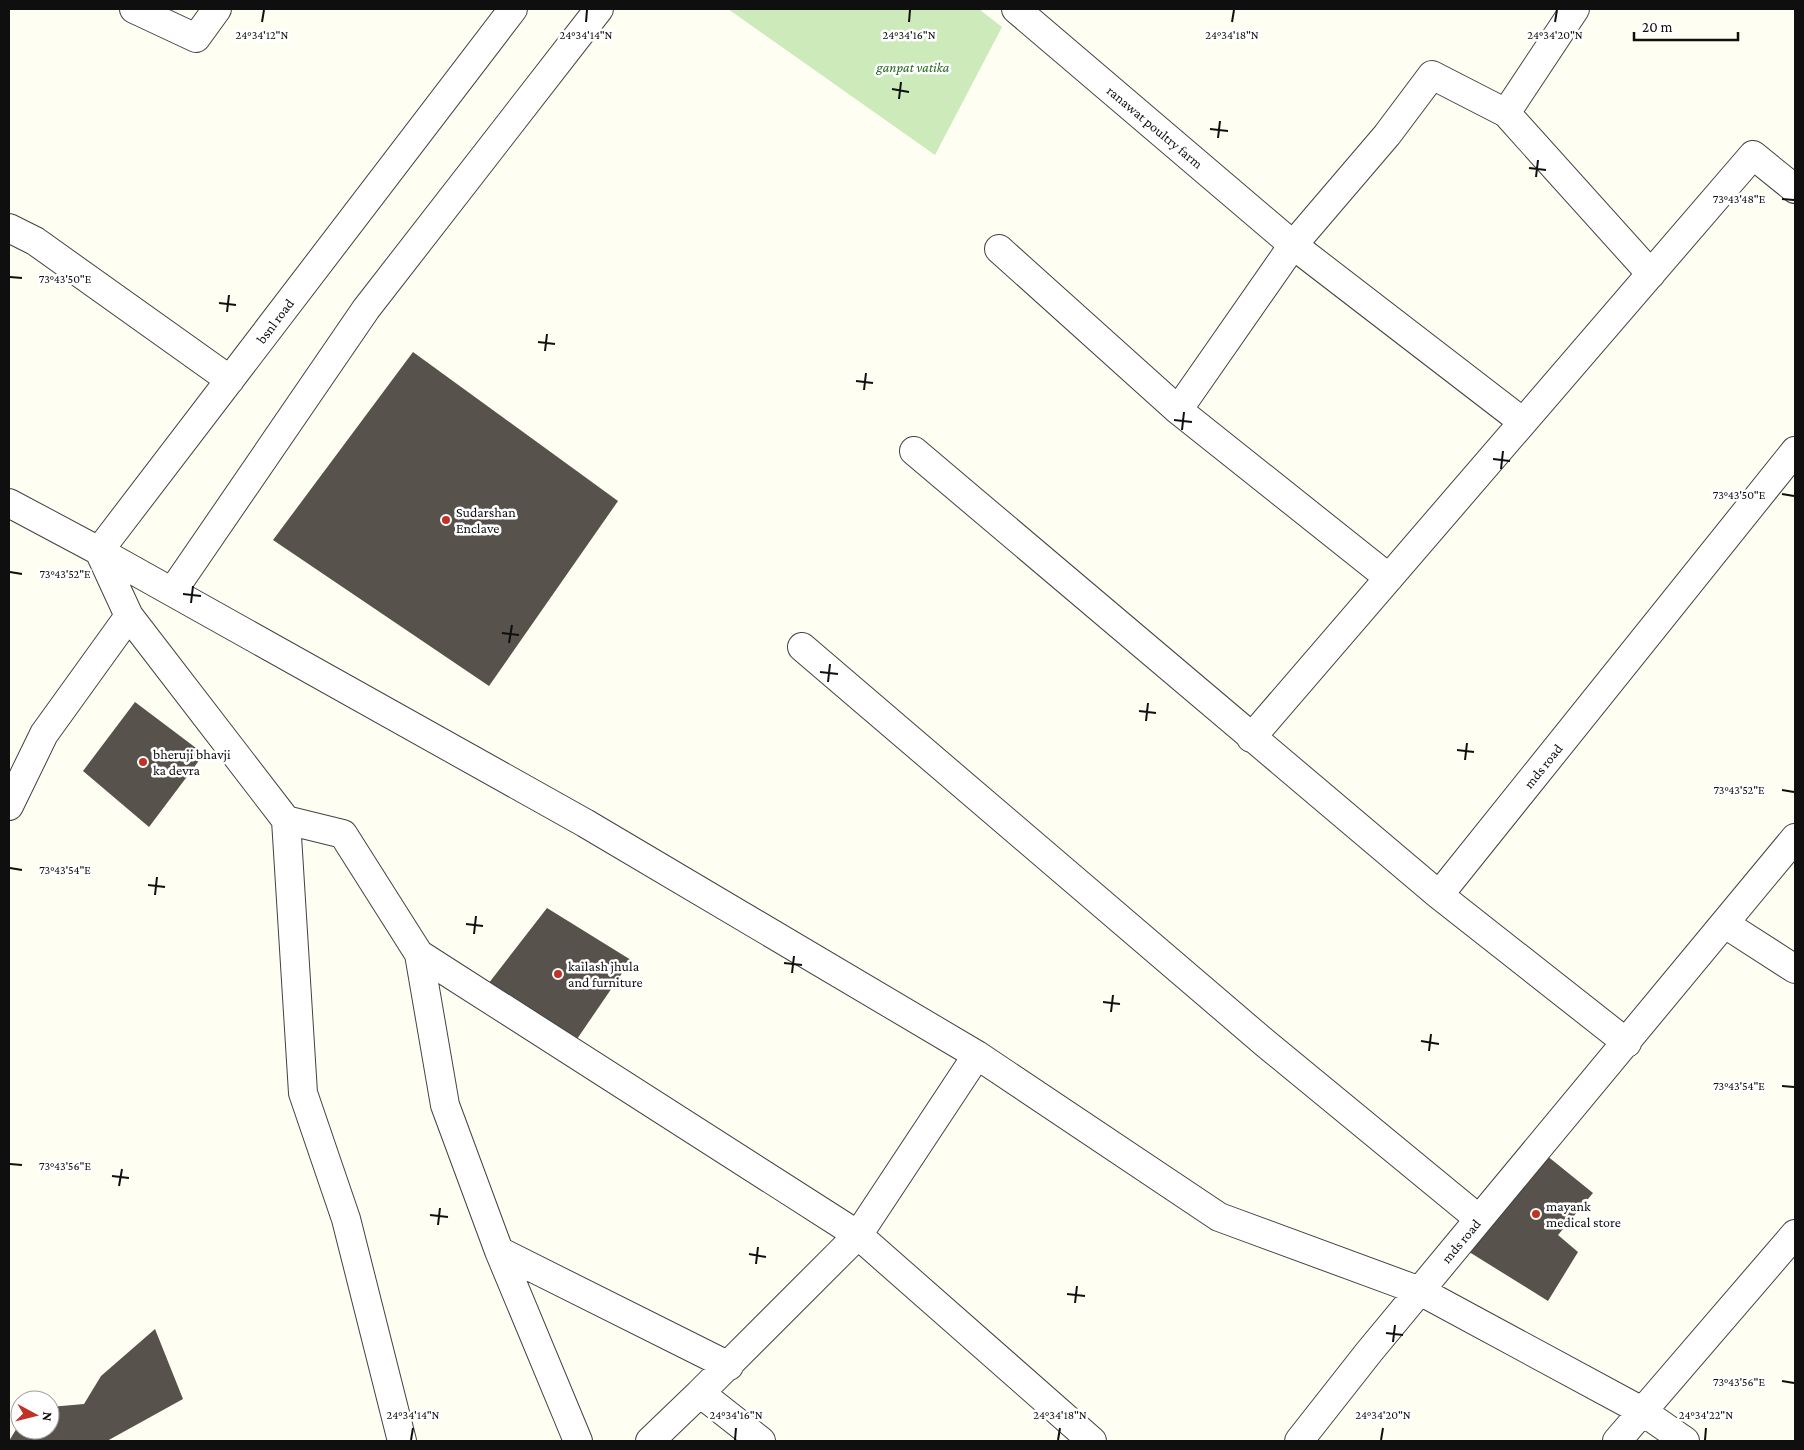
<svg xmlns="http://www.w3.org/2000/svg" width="1804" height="1450" viewBox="0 0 1804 1450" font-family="'Crimson Pro',serif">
<rect width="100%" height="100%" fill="#fffef2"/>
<path fill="#cdeabb" d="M728 9H979L1002 27 935 155Z"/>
<path fill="#58524c" d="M413 352 618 501 489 686 273 540Z
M135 702 204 754 149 827 83 771Z
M547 908 631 960 575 1042 485 988Z
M1546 1155 1593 1193 1558 1235 1578 1252 1548 1301 1466 1250Z
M155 1329 183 1399 107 1441H9L20 1423V1430H50V1407L84 1404 101 1376Z"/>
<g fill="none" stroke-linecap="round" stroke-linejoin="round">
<g stroke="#424242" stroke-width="30">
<path id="minor" d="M134 9 196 38 217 9
M1016 9 1293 245 1387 135 1432 75 1506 113 1651 274
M1506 113 1575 9
M9 228 35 241 230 380
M999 249 1178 410
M914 451 1439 895
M9 503 99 551 513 9
M1389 578 1178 410 1293 245 1523 422
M172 592 366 309 599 9
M129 616 286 820 303 1093 346 1219 402 1441
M802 647 1265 1043 1479 1219
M1251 738 1753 155 1795 189
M9 806 44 734 129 616 99 551 585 823 977 1055 1219 1217 1420 1291 1642 1411 1685 1441
M286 820 343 834 419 954 858 1235 1092 1441
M1725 924 1795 969
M419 954 445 1105 499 1251 578 1441
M1627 1043 1439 895 1795 451
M499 1251 729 1366
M700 1393 858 1235 977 1055
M650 1441 700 1393 761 1441
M1299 1441 1369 1352 1795 838
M1617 1441 1795 1234"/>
</g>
<use href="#minor" stroke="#fff" stroke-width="28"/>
</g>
<path fill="none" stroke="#0f0f0f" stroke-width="2" d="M262 22 264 10M586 22 587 10M909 22 910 10M1232 22 1234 10M1555 22 1557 10M892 89 909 92M899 99 901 82M1210 129 1228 131M1218 138 1220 121M1529 168 1546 170M1536 177 1538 160M1782 199 1794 200M10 277 22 278M219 303 236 305M227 312 229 295M538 342 555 344M545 351 547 334M856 381 873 383M864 390 866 373M1174 420 1192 422M1182 430 1184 412M1493 459 1510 461M1501 469 1503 451M1782 494 1794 496M10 572 22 574M183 594 201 596M191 603 193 586M502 633 519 635M509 643 512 625M820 672 838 674M828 682 830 664M1139 711 1156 713M1146 721 1148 703M1457 750 1474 752M1465 760 1467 743M1782 790 1794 792M10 868 22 870M148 885 165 887M155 895 157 877M466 924 483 926M474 934 476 916M784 963 802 965M792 973 794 956M1103 1002 1120 1004M1111 1012 1113 995M1421 1041 1439 1044M1429 1051 1431 1034M1782 1086 1794 1087M10 1164 22 1165M112 1176 129 1178M119 1186 122 1169M430 1215 448 1217M438 1225 440 1208M749 1254 766 1257M756 1264 758 1247M1067 1294 1085 1296M1075 1303 1077 1286M1386 1333 1403 1335M1393 1342 1395 1325M1782 1381 1794 1383M411 1440 413 1428M735 1440 736 1428M1058 1440 1060 1428M1381 1440 1383 1428M1705 1440 1706 1428"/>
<g fill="#c03226" stroke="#fff" stroke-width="2">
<circle cx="446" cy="520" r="5"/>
<circle cx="143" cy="762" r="5"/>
<circle cx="558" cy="974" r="5"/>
<circle cx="1536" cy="1214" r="5"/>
</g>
<g text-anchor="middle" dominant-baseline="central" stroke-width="5" stroke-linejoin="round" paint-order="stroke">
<g font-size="14" font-style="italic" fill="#25681f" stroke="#fff">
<text x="913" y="67">ganpat vatika</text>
</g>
<g font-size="14" fill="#0f0f0f" stroke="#fff">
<text transform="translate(1155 127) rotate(40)">ranawat poultry farm</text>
<text transform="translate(275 321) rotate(-53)">bsnl road</text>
<text transform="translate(1543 766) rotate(-51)">mds road</text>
<text transform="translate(1461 1241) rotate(-50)">mds road</text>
</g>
<g font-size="14" fill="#0f0f0f" stroke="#fff" text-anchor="start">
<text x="456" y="512">Sudarshan<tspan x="456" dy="16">Enclave</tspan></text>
<text x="153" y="754">bheruji bhavji<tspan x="153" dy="16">ka devra</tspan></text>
<text x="568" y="966">kailash jhula<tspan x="568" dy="16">and furniture</tspan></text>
<text x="1546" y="1206">mayank<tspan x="1546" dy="16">medical store</tspan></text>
</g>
</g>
<g font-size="12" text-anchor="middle" fill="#0f0f0f" stroke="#fff" stroke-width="5" stroke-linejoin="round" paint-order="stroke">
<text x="262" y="39">24°34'12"N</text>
<text x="586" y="39">24°34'14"N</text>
<text x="909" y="39">24°34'16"N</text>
<text x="1232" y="39">24°34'18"N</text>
<text x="1555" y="39">24°34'20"N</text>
<text x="1739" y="203">73°43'48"E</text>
<text x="65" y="283">73°43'50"E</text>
<text x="1739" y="499">73°43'50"E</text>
<text x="65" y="578">73°43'52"E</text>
<text x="1739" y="794">73°43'52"E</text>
<text x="65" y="874">73°43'54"E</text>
<text x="1739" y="1090">73°43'54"E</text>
<text x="65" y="1170">73°43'56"E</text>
<text x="1739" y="1386">73°43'56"E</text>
<text x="413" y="1419">24°34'14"N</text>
<text x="736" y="1419">24°34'16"N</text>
<text x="1060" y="1419">24°34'18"N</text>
<text x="1383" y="1419">24°34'20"N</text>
<text x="1706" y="1419">24°34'22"N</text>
</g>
<rect width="1804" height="1450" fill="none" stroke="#0f0f0f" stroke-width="20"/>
<g transform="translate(35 1415) rotate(97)"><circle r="24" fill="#ffffff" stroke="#9f9f9f"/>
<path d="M0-4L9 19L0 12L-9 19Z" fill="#c03226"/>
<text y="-8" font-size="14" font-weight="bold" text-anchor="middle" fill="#0f0f0f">N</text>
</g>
<path d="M1634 32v8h104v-8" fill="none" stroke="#0f0f0f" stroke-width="2.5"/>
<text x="1642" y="32" font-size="15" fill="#0f0f0f" stroke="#ffffff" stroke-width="4" paint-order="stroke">20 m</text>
</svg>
